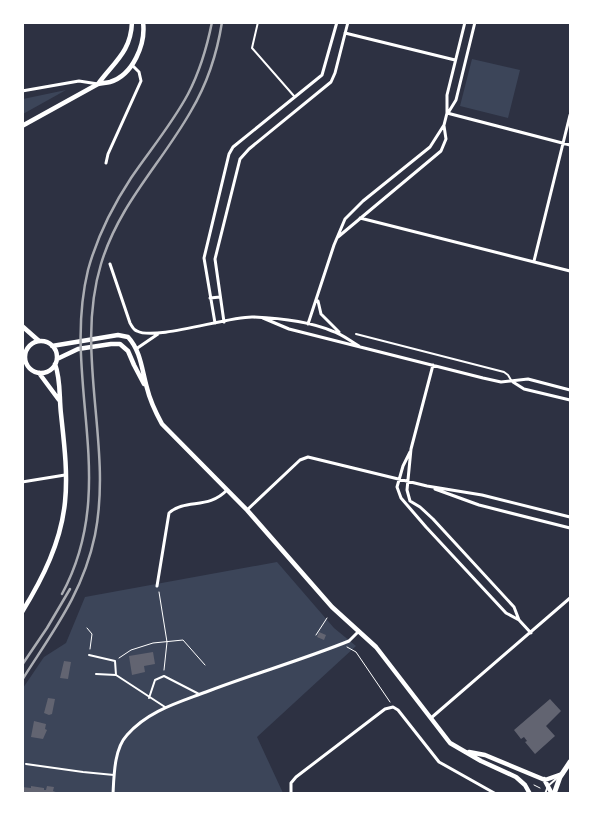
<svg xmlns="http://www.w3.org/2000/svg" width="593" height="816" viewBox="0 0 593 816" font-family="Quicksand,sans-serif">
<rect width="100%" height="100%" fill="#2d3142"/>
<path fill="#3c4559" d="M472 59 520 70 508 118 460 106Z
M66 90 23 114V99Z
M277 562 334 628 356 646 257 737 283 793 23 794V688L44 657 66 643 85 597Z"/>
<path fill="#626471" d="M319 632 326 635 324 640 317 637Z
M153 652 155 664 144 666 145 672 132 675 129 656Z
M64 661 71 662 68 679 60 678Z
M48 698 55 699 52 714 49 715 44 713Z
M550 699 561 711 546 726 555 736 535 754 525 742 527 741 524 737 521 739 514 730Z
M34 721 46 724 45 729 47 730 43 739 31 737Z
M31 786 44 788V790H46L47 786 54 787 53 791 61 794H22V787L31 788Z"/>
<g fill="none" stroke-linecap="round" stroke-linejoin="round">
<path stroke="#fff" stroke-width="1" d="M159 592 167 642 164 670
M87 628 92 634 90 649
M316 635 327 618
M347 647 356 652 390 702
M119 658 131 650 153 643 183 640 205 665
M534 785 540 788"/>
<path stroke="#fff" stroke-width="2" d="M258 22 252 48 294 96
M356 334 504 372 508 375 511 380
M89 655 115 661 116 675
M96 674 116 675 165 707
M149 698 155 680 164 676 199 694
M26 764 83 772 114 775
M545 794 548 786 557 778"/>
<path stroke="#fff" stroke-width="3" d="M345 33 455 60
M22 91 79 81 98 84
M447 113 570 145
M448 113 456 100 475 22
M106 163 108 154 141 81 139 72 132 65
M360 218 570 271
M338 237 441 151 446 139 444 126
M534 261 570 115
M110 264 130 323C132 326 133 330 137 331 155 341 229 316 253 317 279 318 308 321 332 331 342 334 350 341 359 346
M210 298 220 297
M318 301 321 314 339 332
M263 318 289 329 483 378 501 382 528 379 570 390
M224 322 215 259 240 159 249 149 331 82 335 73 348 22
M215 323 204 258 229 154 233 147 322 75 337 22
M308 324 334 245 345 219 363 201 430 147 444 125 447 113V95L465 22
M136 349 158 334
M433 365 411 449 407 490 410 501 420 507 433 519 514 607 519 620 531 633
M513 382 524 389 570 400
M410 452 403 466 397 487 401 498 426 527 506 613 519 620
M22 482 65 475
M435 489 479 505 570 528
M247 510 300 460 308 457 427 486 482 495 570 517
M157 586 169 513C186 498 208 510 227 490
M431 718 570 598
M113 794C114 776 114 749 127 735 148 711 177 703 206 692 253 674 302 660 349 641L359 631
M291 794V783L296 777 385 709 393 707 398 710 439 762 496 794"/>
<path stroke="#fff" stroke-width="4.5" d="M98 84C114 62 131 52 132 22
M22 126 98 84C102 83 106 83 110 82 133 75 146 44 143 22
M22 326 39 341
M25 357a16 16 0 1 1 32 0a16 16 0 1 1-32 0Z
M52 346 118 335 128 337C141 351 142 371 147 388 150 401 156 413 162 424L247 510 332 607 376 647 450 743 481 761 516 777 525 785 530 794
M57 359 78 349 111 344H120L128 351 134 365 144 384
M39 373 59 400
M22 612C43 578 61 542 65 502 68 473 64 442 61 414 59 397 61 380 55 364
M469 752 485 755 545 780 562 774
M544 779 552 794"/>
<path stroke="#fff" stroke-width="5" d="M554 794 560 777 570 762"/>
<path stroke="#abadb3" stroke-width="2.5" d="M62 594C121 485 61 381 88 270 97 237 112 207 131 178 150 150 172 124 188 94 200 71 207 47 212 22
M22 665 47 628 70 589
M22 680C53 631 83 593 95 535 113 445 74 354 101 264 119 204 161 164 191 111 207 84 217 54 222 22"/>
</g>
<rect width="593" height="816" fill="none" stroke="#ffffff" stroke-width="48"/>
</svg>
